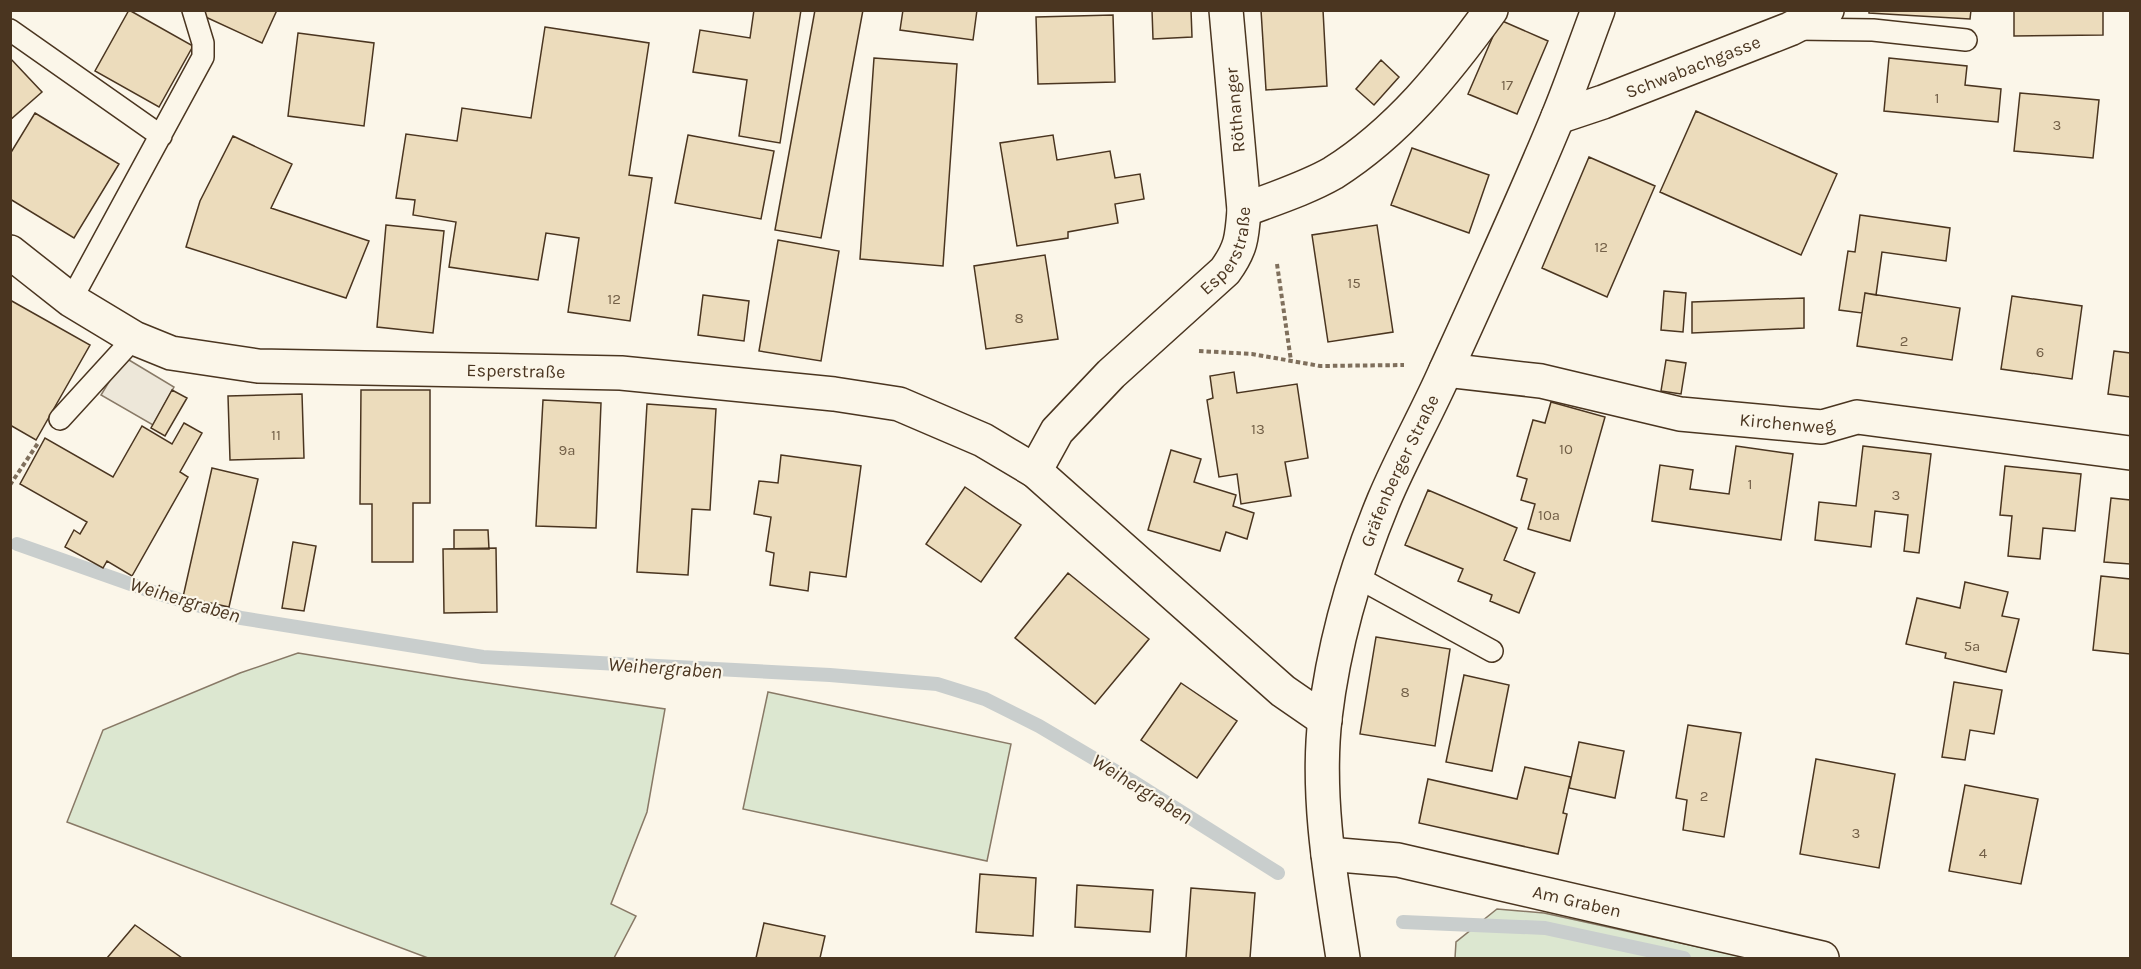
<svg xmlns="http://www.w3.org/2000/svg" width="2141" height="969" viewBox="0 0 2141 969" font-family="Karla,sans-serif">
<rect width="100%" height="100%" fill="#fbf6e9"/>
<path fill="#dce7d0" stroke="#887966" stroke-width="1.5" d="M298 653 460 679 665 709 647 812 611 904 636 916 614 958H428L67 822 103 730 240 673Z
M768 692 1011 744 987 861 743 809Z
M1497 909 1544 913 1749 958H1455L1456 942Z"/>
<path fill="#ede7d9" stroke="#887966" stroke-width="1.5" d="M124 357 174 387 153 425 101 395Z"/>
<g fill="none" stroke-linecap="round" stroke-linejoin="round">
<path stroke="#c9cecd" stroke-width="14" d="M17 544 153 592 241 618 483 657 830 675 937 684 985 699 1039 726 1132 781 1278 873
M1403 922 1545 928 1684 958"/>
</g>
<path fill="#ecdcbc" stroke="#4a3520" stroke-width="1.5" d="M129 10 193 46 159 107 95 71Z
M198 10H277L262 43 197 13Z
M754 10H801L780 143 739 136 747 80 693 72 700 30 750 38Z
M815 10H863L821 238 775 230Z
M903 10H977L973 40 900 30Z
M1152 10H1191L1192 37 1153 39Z
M1261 10H1323L1327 86 1266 90Z
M1869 10H1971L1970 19 1869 13Z
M2014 10H2103V35L2014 36Z
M1113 15 1115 82 1038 84 1036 17Z
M1500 20 1548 41 1517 114 1468 94Z
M545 27 649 43 629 175 652 178 630 321 568 312 579 238 546 233 538 280 449 267 456 222 413 215 415 200 396 198 406 134 457 141 462 108 531 118Z
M298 33 374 43 364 126 288 116Z
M10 58 42 92 10 120Z
M874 58 957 64 943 266 860 259Z
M1889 58 1967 66 1965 85 2001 89 1998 122 1884 111Z
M1381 60 1399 77 1374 105 1356 89Z
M2020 93 2099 100 2093 158 2014 151Z
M1696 111 1837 174 1801 255 1660 192Z
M35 113 119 164 74 238 10 199V154Z
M688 135 774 151 761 219 675 203Z
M1053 135 1057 160 1110 151 1115 178 1140 174 1144 199 1115 204 1118 223 1068 232V238L1017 246 1000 143Z
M233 136 292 164 271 208 369 241 346 298 186 247 200 201Z
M1412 148 1489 175 1469 233 1391 205Z
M1589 157 1655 186 1607 297 1542 268Z
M1860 215 1950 228 1946 261 1882 252 1876 295 1865 293 1862 313 1839 310 1848 251 1855 252Z
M386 225 444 231 433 333 377 327Z
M1377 225 1393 332 1328 342 1312 235Z
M778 240 839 251 821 361 759 351Z
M1045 255 1058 339 986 349 974 266Z
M1664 291 1686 293 1683 332 1661 330Z
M1865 293 1960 308 1952 360 1857 346Z
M703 295 749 301 744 341 698 335Z
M2012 296 2082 306 2072 379 2001 369Z
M1804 298V328L1692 333V302Z
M10 300 90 345 36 440 10 425Z
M2114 351 2130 353V397L2108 394Z
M1666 360 1686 363 1681 394 1661 391Z
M1234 372 1237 393 1297 384 1308 458 1285 462 1291 496 1241 504 1237 474 1219 477 1207 400 1213 398 1210 376Z
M172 390 187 398 165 436 151 428Z
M361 390H430V503H413V562H372V504H360Z
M302 394 304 458 230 460 228 396Z
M543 400 601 403 596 528 536 526Z
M1551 402 1605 417 1570 541 1528 529 1535 504 1521 500 1527 479 1517 476 1533 420 1545 423Z
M647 404 716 409 710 510 692 509 688 575 637 572Z
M184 423 202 433 180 472 188 477 132 576 107 561 103 568 65 547 74 530 80 534 87 522 20 484 45 438 113 477 142 426 172 444Z
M1736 446 1793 454 1781 540 1652 521 1660 465 1693 470 1690 489 1729 494Z
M1863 446 1931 454 1919 553 1904 551 1908 515 1875 511 1871 547 1815 540 1819 502 1856 506Z
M1171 450 1201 459 1194 482 1236 495 1233 506 1254 513 1247 539 1226 532 1220 551 1148 530Z
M781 455 861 466 846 577 810 572 808 591 770 585 774 553 766 551 771 517 754 514 759 481 778 483Z
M2005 466 2081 474 2075 531 2043 528 2040 559 2008 556 2012 516 2000 515Z
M212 468 258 479 229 607 183 597Z
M965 487 1021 525 981 582 926 544Z
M1428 490 1517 528 1504 560 1535 573 1519 613 1490 601 1492 595 1458 581 1463 569 1405 545Z
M2111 498 2130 500V564L2104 562Z
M454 530H488L489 549H454Z
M293 542 316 546 304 611 282 608Z
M496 548 497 612 444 613 443 549Z
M1068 573 1149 639 1095 704 1015 638Z
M2101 576 2130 579V654L2093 650Z
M1965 582 2008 592 2002 616 2019 619 2006 672 1945 658 1946 653 1906 644 1917 598 1960 608Z
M1376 637 1450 649 1435 746 1360 734Z
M1464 675 1509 685 1492 771 1446 762Z
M1954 682 2002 690 1994 734 1970 730 1965 760 1942 757Z
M1181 683 1237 721 1197 778 1141 740Z
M1688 725 1741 733 1724 837 1683 830 1687 800 1676 798Z
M1579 742 1624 751 1615 798 1569 788Z
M1816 759 1895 774 1879 868 1800 854Z
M1525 767 1571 777 1563 813 1567 814 1558 854 1419 823 1428 779 1517 799Z
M1965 785 2038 799 2021 884 1949 871Z
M980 874 1036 878 1033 936 976 932Z
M1077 885 1153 890 1150 932 1075 927Z
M1191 888 1255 893 1250 958H1186Z
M764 923 825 936 820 958H756Z
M135 925 182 958H107Z"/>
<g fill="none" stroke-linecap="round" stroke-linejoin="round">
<g stroke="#4a3520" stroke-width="24">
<path id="lane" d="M1796 29 1873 30 1966 40
M10 30 161 136
M71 300 203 57V43L193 10
M60 419 134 338
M1355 576 1492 651"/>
</g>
<g stroke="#4a3520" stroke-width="36">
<g id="street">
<path id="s1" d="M1558 117 1603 102 1790 29 1827 10"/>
<path d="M1244 210C1273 199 1307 188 1333 173 1398 132 1446 72 1491 10"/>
<path id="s2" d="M10 252 71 300 134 338 171 353 258 366 621 373 834 394 899 404 983 440 1035 471 1283 691 1325 720"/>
<path id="s3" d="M1446 370 1541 381 1680 414 1822 427 1857 417 2130 453"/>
<path id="s4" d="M1035 471 1057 431 1111 374 1225 271C1241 249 1242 238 1244 210L1226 10"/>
<path id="s5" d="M1328 854 1398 860 1822 958"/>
</g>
</g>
<g stroke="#4a3520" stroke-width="36">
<g id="secondary">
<path id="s6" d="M1343 958C1331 880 1316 797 1325 718 1334 642 1355 570 1384 500 1402 457 1426 415 1445 372 1483 289 1522 204 1557 119 1572 83 1584 47 1598 10"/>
</g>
</g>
<path stroke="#7f6f5c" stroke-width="4" stroke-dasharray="4.5 3" stroke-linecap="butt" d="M1277 264 1291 361
M1199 351 1252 354 1320 366 1404 365
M10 485 38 443"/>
<use href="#lane" stroke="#fbf6e9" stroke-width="21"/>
<use href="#street" stroke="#fbf6e9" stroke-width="33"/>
<use href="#secondary" stroke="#fbf6e9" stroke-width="33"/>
</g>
<g text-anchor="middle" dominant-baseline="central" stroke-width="4.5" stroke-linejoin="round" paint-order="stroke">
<g font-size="15" fill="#725f47">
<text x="1507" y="85">17</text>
<text x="1937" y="98">1</text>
<text x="2057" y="125">3</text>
<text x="1601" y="247">12</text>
<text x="1354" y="283">15</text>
<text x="614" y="299">12</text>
<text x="1019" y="318">8</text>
<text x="1904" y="341">2</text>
<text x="2040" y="352">6</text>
<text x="1258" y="429">13</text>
<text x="276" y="435">11</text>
<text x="1566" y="449">10</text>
<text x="567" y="450">9a</text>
<text x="1750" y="484">1</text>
<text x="1896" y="495">3</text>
<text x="1549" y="515">10a</text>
<text x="1972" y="646">5a</text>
<text x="1405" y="692">8</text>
<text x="1704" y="796">2</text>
<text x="1856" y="833">3</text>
<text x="1983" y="853">4</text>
</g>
<g font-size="18" fill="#4a3520" stroke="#fbf6e9">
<text stroke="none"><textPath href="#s1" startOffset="144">Schwabachgasse</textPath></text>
<text transform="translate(1235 110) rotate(-95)">Röthanger</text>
<text stroke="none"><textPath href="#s4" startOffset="297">Esperstraße</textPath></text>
<text stroke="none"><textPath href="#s2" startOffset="537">Esperstraße</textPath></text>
<text stroke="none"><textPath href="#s3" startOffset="346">Kirchenweg</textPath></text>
<text stroke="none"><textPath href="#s6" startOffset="501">Gräfenberger Straße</textPath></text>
<text stroke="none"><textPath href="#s5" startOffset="254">Am Graben</textPath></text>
</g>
<g font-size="20" font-style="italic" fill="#4a3520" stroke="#fbf6e9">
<text transform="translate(185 600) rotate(17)">Weihergraben</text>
<text transform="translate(665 668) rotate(4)">Weihergraben</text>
<text transform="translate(1142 789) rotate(32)">Weihergraben</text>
</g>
</g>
<rect width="2141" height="969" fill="none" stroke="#4a3520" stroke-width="24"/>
</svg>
